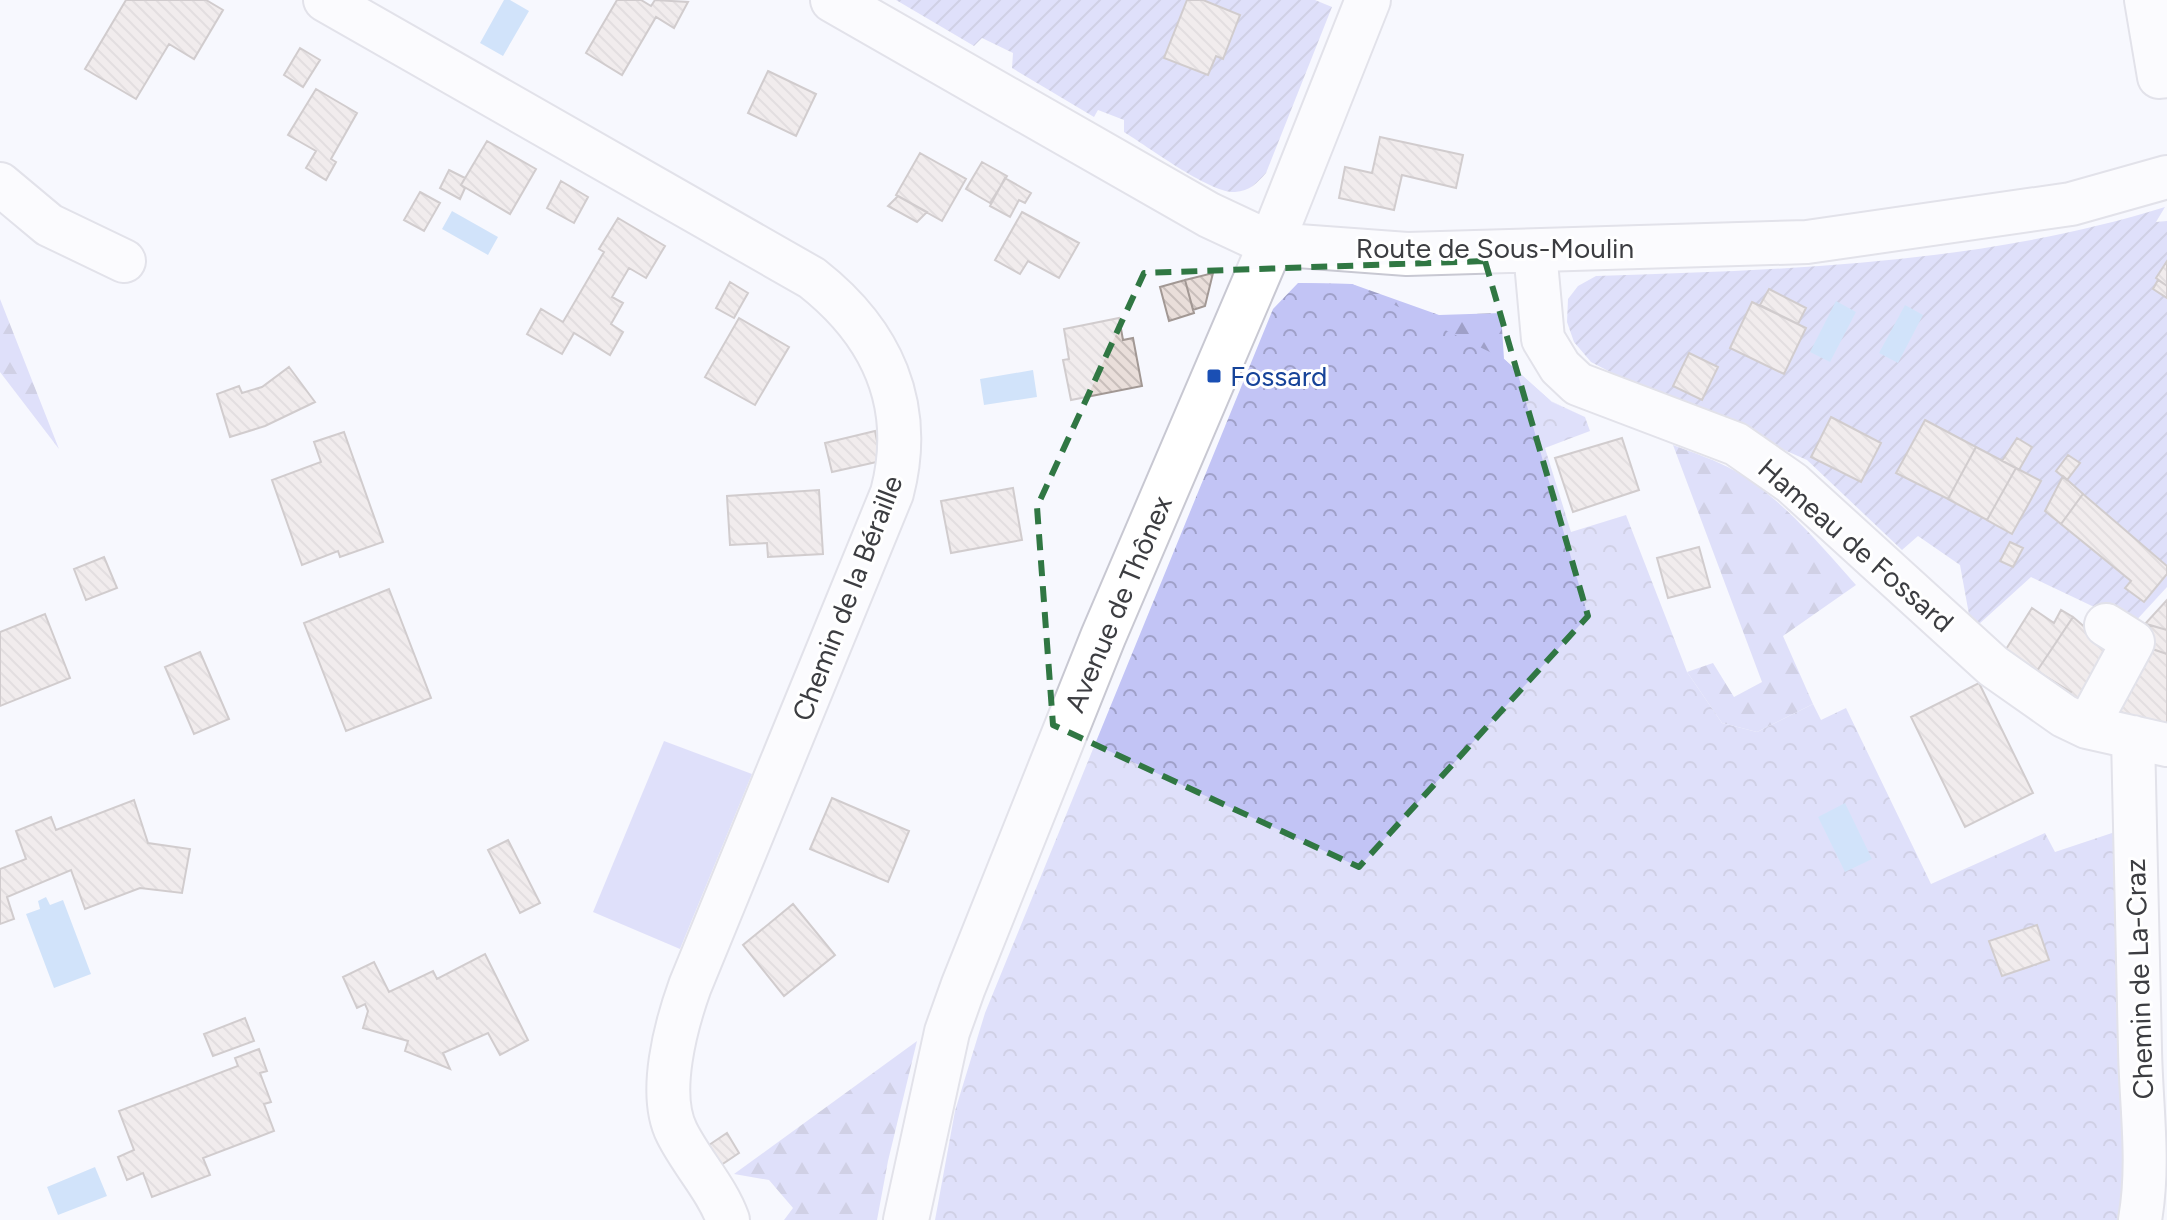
<svg xmlns="http://www.w3.org/2000/svg" width="2167" height="1220" viewBox="0 0 2167 1220" font-family="Figtree,sans-serif">
<defs>
<pattern id="forest-firs" width="22" height="20" patternUnits="userSpaceOnUse" patternTransform="scale(2)"><rect width="22" height="20" fill="#c2c4f5"/><path d="M5 1l3.5 6h-7zM16 11l3.5 6h-7z" fill="#9fa0c8"/></pattern>
<pattern id="park-crowns" width="20" height="18" patternUnits="userSpaceOnUse" patternTransform="scale(2)"><rect width="20" height="18" fill="#c2c4f5"/><path d="M2 6a3 3 0 1 1 6 0M12 15a3 3 0 1 1 6 0" fill="none" stroke="#9fa0c8"/></pattern>
<pattern id="garden-furrows" width="10" height="10" patternUnits="userSpaceOnUse" patternTransform="scale(2)"><rect width="10" height="10" fill="#c2c4f5"/><path d="M-1 1l2-2M0 10L10 0M9 11l2-2" fill="none" stroke="#9fa0c8"/></pattern>
<pattern id="building-back-hatch" width="6" height="6" patternUnits="userSpaceOnUse" patternTransform="scale(2)"><rect width="6" height="6" fill="#e9deda"/><path d="M-1 5l2 2M0 0l6 6M5-1l2 2" fill="none" stroke="#c9bfbc"/></pattern>
</defs>
<rect width="100%" height="100%" fill="#f7f8fe"/>
<path fill="#c2c4f5" d="M664 741 752 774 680 949 593 912Z"/>
<path fill="url(#forest-firs)" d="M1298 283 1352 284 1439 315 1501 313 1504 359 1552 402 1585 417Z
M0 299 59 449 0 372Z
M1673 445C1694 453 1716 460 1735 471 1781 497 1822 547 1856 585L1783 636 1813 704 1757 732 1722 723 1687 672 1713 663 1734 697 1762 682Z
M917 1041 888 1161 877 1220H784L793 1208 769 1180 734 1174Z"/>
<path fill="url(#park-crowns)" d="M1298 283 1352 284 1504 359 1552 402 1585 417 1590 431 1545 448 1571 532 1626 515 1687 672 1722 723 1757 732 1813 704 1821 720 1846 708 1931 884 2045 833 2055 852 2121 830 2128 1124 2123 1220H935L955 1111 985 1013 1273 309Z"/>
<path fill="url(#garden-furrows)" d="M896 0H1315L1332 7 1266 173C1257 183 1250 191 1235 192 1211 194 1147 146 1124 132V120L1098 110 1094 117 1012 68 1013 53 982 38 974 46Z
M2165 207 2156 222 2167 221V587L2132 625 2031 577 1978 625 1970 620 1960 565 1918 536 1902 550 1807 460 1622 378 1591 362 1574 342 1567 322 1568 299 1578 286 1596 276C1787 270 1982 264 2165 207Z"/>
<path fill="#a3cbf5" d="M504 0H510L529 11 503 56 480 43Z
M452 211 498 237 488 255 442 229Z
M1836 301 1856 312 1830 362 1810 352Z
M1905 305 1923 315 1898 363 1879 353Z
M1033 370 1037 397 984 405 980 379Z
M1845 803 1872 859 1845 872 1818 817Z
M46 897 50 905 63 900 91 974 54 988 26 914 40 909 38 901Z
M95 1167 107 1196 58 1215 47 1187Z"/>
<path fill="url(#building-back-hatch)" stroke="#a29894" stroke-width="2" d="M126 0H206L223 10 194 59 169 44 136 99 85 69Z
M617 0H641L651 6 655 0 688 2 674 28 656 17 622 75 586 53Z
M1187 0H1203L1240 15 1223 59 1216 56 1208 75 1164 58Z
M300 48 320 60 303 87 284 75Z
M768 71 816 94 796 136 748 113Z
M316 89 357 113 331 159 336 162 326 180 306 168 316 151 288 135Z
M1380 137 1463 155 1456 188 1402 175 1394 210 1339 198 1345 167 1372 173Z
M487 141 536 169 510 214 461 185Z
M920 153 966 179 942 221 896 195Z
M982 162 1007 176 990 203 966 189Z
M449 170 465 178 461 185 465 188 460 199 440 188Z
M1005 178 1031 193 1025 203 1019 200 1010 217 990 206Z
M561 181 588 197 574 223 547 208Z
M420 192 440 203 424 231 404 220Z
M898 196 927 212 917 222 888 206Z
M1022 212 1079 243 1059 278 1028 261 1020 274 995 260Z
M618 218 665 246 646 278 629 268 612 297 623 303 611 324 623 332 610 355 574 333 562 354 527 334 541 309 563 322 604 252 599 249Z
M2167 261V286L2156 278Z
M1213 273 1205 306 1193 310 1185 280Z
M1185 280 1194 313 1169 321 1160 287Z
M2158 280 2167 286V298L2153 289Z
M730 282 748 293 734 318 716 308Z
M1769 289 1806 308 1798 324 1760 305Z
M1752 302 1806 328 1784 374 1730 348Z
M739 318 789 347 755 405 705 377Z
M1119 318 1123 340 1133 338 1142 386 1071 400 1063 360 1069 359 1064 329Z
M1689 353 1718 367 1702 400 1673 386Z
M289 367 315 402 265 426 230 437 217 394 239 386 242 393 262 387Z
M1831 417 1881 443 1861 482 1811 457Z
M1925 420 1976 447 1948 499 1896 473Z
M875 431 881 461 832 472 825 443Z
M344 432 383 542 340 557 338 551 302 565 272 480 321 462 314 442Z
M1622 438 1639 490 1573 512 1555 458Z
M2017 438 2032 447 2019 470 2002 461Z
M1976 447 2016 468 1987 520 1948 499Z
M2068 455 2080 463 2067 480 2056 471Z
M2016 468 2041 481 2012 534 1987 520Z
M2063 476 2083 494 2061 524 2045 511Z
M1013 488 1022 540 951 553 941 501Z
M819 490 823 554 768 557 767 543 730 545 727 496Z
M2083 494 2167 566V574L2144 602 2125 588 2131 581 2061 524Z
M2010 542 2023 548 2013 567 2000 561Z
M1699 547 1710 587 1668 598 1657 558Z
M104 557 117 588 86 600 74 569Z
M389 589 431 698 346 731 304 623Z
M2167 600V630L2145 624Z
M2032 608 2054 623 2061 610 2073 617 2037 671 2003 654Z
M45 614 70 678 0 706V632Z
M2073 617 2116 654 2082 707 2067 698 2071 692 2037 671Z
M2150 625 2167 630V654L2144 646Z
M2140 645 2167 654V726L2107 708Z
M200 652 229 719 194 734 165 667Z
M1979 683 2033 793 1965 827 1911 717Z
M832 798 909 831 888 882 810 849Z
M134 800 148 843 190 849 182 893 140 888 85 909 71 870 7 897 14 919 0 924V869L26 859 16 831 51 817 56 830Z
M508 840 540 903 520 913 488 850Z
M793 904 835 955 784 996 743 945Z
M2037 925 2049 960 2002 976 1989 941Z
M485 954 528 1040 500 1055 488 1033 443 1053 450 1069 405 1051 408 1041 363 1028 368 1011 365 1004 357 1008 343 977 374 962 389 992 433 971 437 979Z
M245 1018 254 1041 213 1056 204 1034Z
M259 1049 267 1071 260 1073 271 1102 264 1104 274 1131 203 1158 210 1175 152 1197 143 1173 127 1180 118 1157 134 1150 119 1111 238 1066 235 1058Z
M727 1133 739 1153 721 1165 709 1145Z"/>
<g fill="none" stroke-linecap="round" stroke-linejoin="round">
<g stroke="#c8c8d2" stroke-width="46">
<path id="minor" d="M325 0 812 278C882 333 915 405 892 493L690 986C676 1025 657 1094 677 1133 692 1163 717 1189 728 1220
M2146 0 2159 77 2167 76
M0 184 49 225 124 261
M1271 244 1407 254 1807 242 2071 204 2167 177
M1535 251 1543 339 1560 367 1578 384 1736 444 1792 483 1993 666 2064 716 2087 727 2167 745
M2087 727 2133 642 2106 625
M2133 737C2135 841 2137 945 2140 1049 2141 1106 2150 1163 2140 1220"/>
</g>
<g stroke="#c8c8d2" stroke-width="48">
<path id="major" d="M833 0 1209 215 1271 244
M906 1220 947 1032 963 987 1103 637 1271 244 1368 0"/>
</g>
<use href="#minor" stroke="#fff" stroke-width="42"/>
<use href="#major" stroke="#fff" stroke-width="44"/>
</g>
<path d="M0 0H2167V1220H0ZM1485 261 1588 616 1359 867 1053 725 1037 507 1144 273Z" fill="#f7f8fe" fill-opacity=".55" fill-rule="evenodd"/>
<path fill="none" stroke="#307743" stroke-width="6" stroke-dasharray="16 10" stroke-linejoin="round" d="M1485 261 1588 616 1359 867 1053 725 1037 507 1144 273Z"/>
<rect fill="#1a4fb4" stroke="#fff" stroke-width="3" x="1206" y="368" width="16" height="16" rx="4"/>
<g text-anchor="middle" dominant-baseline="central" stroke-width="6" stroke-linejoin="round" paint-order="stroke">
<g font-size="28" fill="#3c3d41" stroke="#fff">
<text x="1495" y="248">Route de Sous-Moulin</text>
<text transform="translate(1856 545) rotate(41)">Hameau de Fossard</text>
<text transform="translate(847 598) rotate(-69)">Chemin de la Béraille</text>
<text transform="translate(1118 604) rotate(-67)">Avenue de Thônex</text>
<text transform="translate(2139 979) rotate(-92)">Chemin de La-Craz</text>
</g>
<g font-size="28" fill="#164399" stroke="#fff" text-anchor="start">
<text x="1230" y="376">Fossard</text>
</g>
</g>
</svg>
